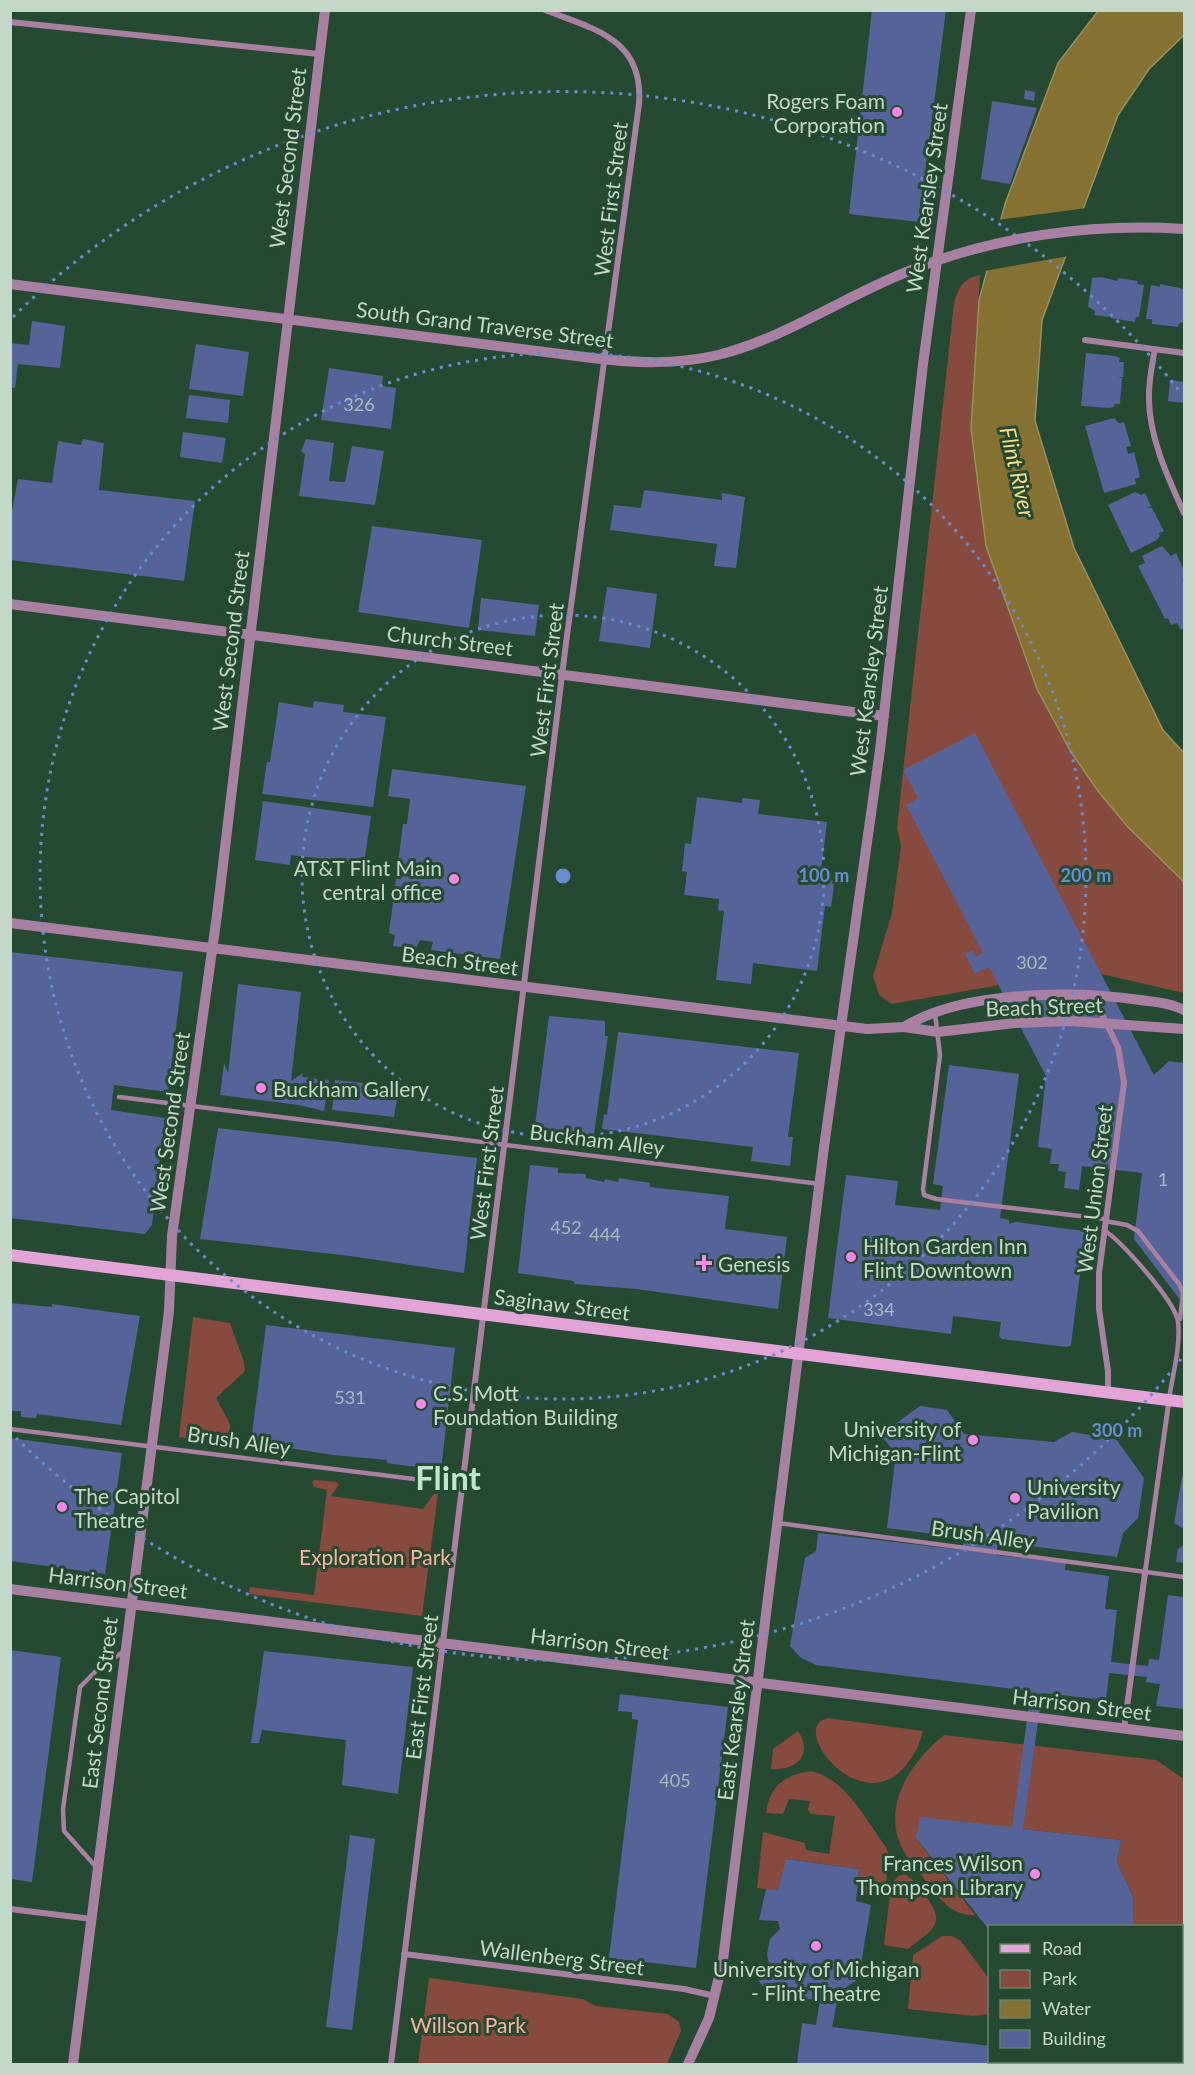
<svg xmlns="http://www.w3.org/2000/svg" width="1195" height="2075" viewBox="0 0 1195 2075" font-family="Lato,sans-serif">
<rect width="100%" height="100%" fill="#264931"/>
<path fill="#864a3e" d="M980 275 971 429 986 546 1037 689 1057 727 1113 810 1184 882V993L1084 970 892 1004 879 995 873 976 892 913 901 846 897 828 954 303C959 286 963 279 980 275Z
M193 1317 230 1323 244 1362 245 1371 216 1398 230 1424V1439L209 1436 208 1441 179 1437Z
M315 1480 337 1482 339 1485 331 1496 423 1509 434 1494H438L422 1616 249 1594 250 1587 314 1595 327 1490 314 1487 312 1482Z
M828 1718 923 1731C920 1744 915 1754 907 1764 862 1823 786 1726 828 1718Z
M798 1731C814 1755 796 1771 771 1769L773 1749Z
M944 1735 1156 1760 1184 1779V1972L1182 1975V1926H1134L1133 1897 1117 1862 1121 1840 1023 1829 916 1838 975 1915C952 1916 941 1900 928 1884 919 1872 908 1860 901 1846 882 1804 912 1761 944 1735Z
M811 1771C847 1780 865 1819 886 1847L890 1858 883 1897 862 1894 864 1883 858 1880 859 1869 787 1859 778 1890 757 1888 763 1832 805 1843 806 1850 829 1854 835 1816 811 1814 808 1810 810 1801 789 1799 783 1814 766 1813C769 1786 786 1774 811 1771Z
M905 1874C915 1880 920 1889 927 1898 948 1925 929 1932 908 1949L884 1945 891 1885 898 1876Z
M942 1936H952L961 1941 989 1979V2014L973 2016 908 2009 913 1955Z
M429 1978 583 1999 595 2006 668 2014 679 2022 681 2031 667 2064H418Z
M1182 2035H1184V2064H1112L1115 2062H1182Z"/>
<path fill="#857131" stroke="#98905e" stroke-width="1.5" d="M1098 11H1184V35L1149 69 1118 115 1042 320 1035 421 1074 548 1163 730 1184 753V882L1127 826 1098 791 1071 752 1037 689 986 546 971 429 979 300 1005 204 1058 63Z"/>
<path fill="#264931" d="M1087 208 1069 256 984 271 998 220Z"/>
<path fill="#566399" d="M872 10H946L919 222 849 214Z
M1025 90 1035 92 1034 101 1024 99Z
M992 101 1037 108 1010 184 981 179Z
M1101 277 1117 281 1118 278 1138 281 1137 284 1144 285 1139 317H1136L1135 322 1110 318 1111 314 1108 317 1094 315 1095 311 1088 307 1092 278Z
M1160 284 1184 289V322L1179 323 1178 327 1152 324V319H1146L1151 285 1160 287Z
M32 321 65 326 60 368 18 364 15 388 10 387V343L29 345Z
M196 344 249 352 243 396 189 389Z
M1086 353 1115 356 1120 358 1119 362H1124L1123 377H1118L1122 378 1120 404H1115L1114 407 1110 408 1081 406Z
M329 368 383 376 382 386 396 388 391 429 321 420Z
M1170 380 1184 382V403L1168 401Z
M189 395 230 400 228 423 186 418Z
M1114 418 1119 423 1124 422 1131 446 1126 447 1128 454 1134 452 1140 477 1135 479 1136 484 1104 493 1085 426Z
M183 432 226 438 222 463 180 457Z
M83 439 104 443 99 490 195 501 184 581 10 560V522L18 479 52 483 58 441 81 445Z
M306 439 334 443 329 481 345 482 352 446 384 451 375 505 299 496 305 454 301 451Z
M644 490 722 500V493L745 497 736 568 714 566 717 544 610 530 614 505 641 508Z
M1135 492 1141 495 1145 493 1151 506 1147 508H1152L1164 531 1159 533 1160 536 1157 540 1131 553 1108 505Z
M372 526 482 540 469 628 358 612Z
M1162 546 1171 556 1176 553 1184 570V578L1182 579 1184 585V628L1181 630 1177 623 1171 625 1168 618 1165 619 1138 566 1145 563 1142 556Z
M607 587 657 594 650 648 599 641Z
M481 598 539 605 535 636 478 630Z
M314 701 344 705 343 712 386 717 373 807 262 794 267 762H270L279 702 313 708Z
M975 733 1154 1075 1169 1061 1184 1063V1305L1134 1239 1142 1173 1082 1166 1079 1190 1064 1188 1066 1172 1058 1171 1059 1164H1050L1052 1149 1038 1147 1046 1076 989 967 975 974 965 954 972 950 976 957 983 953 906 805 918 798 903 770Z
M392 769 526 786 500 959 431 950 433 942 420 940 416 949 393 946 395 935 389 933 403 824H407L410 799 388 796Z
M697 797 742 803V798L760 800 758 814 827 822 820 878 835 879 831 907 825 906 817 971 753 963 751 984 716 980 724 911 718 910 719 899 684 895 687 872 682 871 685 843 691 844Z
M263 801 371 816 364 864 291 855 290 865 255 860Z
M10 952 183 972 168 1092 114 1085 111 1110 165 1118 152 1225 145 1234 10 1218Z
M238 984 301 992 291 1081 303 1073 302 1077 329 1080 324 1111 299 1105 220 1095 224 1063 228 1073Z
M549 1016 605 1021V1036H608L593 1141 534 1133Z
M618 1032 799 1053 788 1137H793L790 1166 751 1161 753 1147 602 1129 604 1114 607 1115Z
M949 1065 1019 1074 1000 1218 1009 1220V1224L1016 1222 1083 1231 1085 1234 1071 1345 1067 1347 1002 1339 999 1336 1001 1322 953 1316 951 1334 828 1318 846 1175 898 1181 895 1205 940 1210 943 1186 933 1184Z
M335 1080 399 1087 394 1117 332 1110Z
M218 1128 477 1158 464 1273 350 1256 200 1239Z
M530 1165 558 1168V1173L586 1174V1178L604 1182 605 1179 618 1182 619 1178 650 1183V1187L729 1196 725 1229 787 1237 778 1309 637 1289 574 1284V1281L518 1273Z
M10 1303 52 1307V1304L140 1316 121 1425 37 1414 36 1418 21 1417V1411H10Z
M266 1325 455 1348 441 1470 386 1463 387 1460 333 1455 251 1442Z
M920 1406 947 1410 964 1434 1054 1442 1072 1432 1116 1439 1144 1478 1138 1518 1123 1533 1117 1557 998 1542 996 1555 1066 1563 1065 1570 1109 1576 1105 1609 1117 1610 1111 1662 1148 1666 1149 1659 1159 1660 1168 1595 1184 1597V1709L1156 1706 1160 1684 1146 1682 1147 1677 1109 1673 1106 1700 1042 1693 1023 1829 1121 1840 1117 1862 1133 1897 1134 1926H990V1931L916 1838 920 1817 1012 1827 1031 1691 816 1665 800 1657 790 1646 805 1558 816 1551 818 1533 962 1550 964 1538 887 1528 896 1453 880 1435Z
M10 1438 122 1453 105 1574 10 1561Z
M1182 1477H1184V1529L1174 1523Z
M1184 1545V1563L1176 1562 1178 1549Z
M10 1650 61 1657 32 1882 10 1879Z
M264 1651 413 1667 398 1794 342 1785 346 1740 262 1730 259 1743H251Z
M620 1694 728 1707 696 1968 609 1958 638 1720 632 1719V1712L618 1711Z
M350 1835 375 1839 352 2030 326 2027Z
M786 1859 859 1869 856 1901 871 1905 860 1970 865 1974 844 1989 849 1997 837 2002 832 2027 990 2046V2064H797L802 2023 816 2025 820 2000 771 1996 758 1980 770 1968 767 1954 770 1939 780 1929 778 1921 759 1920 766 1889 778 1890Z"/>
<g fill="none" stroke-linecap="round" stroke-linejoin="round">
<path stroke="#a881a2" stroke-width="4.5" d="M935 1014 940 1055 923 1189 924 1195 936 1199 1105 1219
M119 1097 820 1184
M1105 1221 1127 1225 1138 1231 1179 1284 1183 1293 1180 1319
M1104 1230C1122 1242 1176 1302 1178 1322 1181 1347 1172 1376 1169 1400
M10 1429 463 1485
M778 1523 1184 1577
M97 1868 64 1831 63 1809 80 1687 96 1671 124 1651"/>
<path stroke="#a881a2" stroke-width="5" d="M1145 1573 1169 1400"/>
<path stroke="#a881a2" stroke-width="6" d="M10 22 319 54
M1085 340 1184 353
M1155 349C1152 364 1149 380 1149 396 1148 435 1168 478 1184 513
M1093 996 1118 1047 1124 1083 1099 1273V1309L1108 1371V1392
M1124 1729 1145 1573
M10 1909 92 1919
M404 1954 684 1989 715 1996
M391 2064 566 643 639 104C644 39 594 29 545 10"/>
<path stroke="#a881a2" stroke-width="10" d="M10 284 592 358C634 363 676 365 718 355 785 338 845 296 909 271 995 236 1092 223 1184 229
M10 604 884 716
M10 923 867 1029 904 1027 938 1032 1015 1023 1070 1021 1184 1029
M904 1027C962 991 1074 990 1140 1000 1155 1002 1171 1003 1184 1010
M10 1589 1184 1736
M73 2064 169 1311 172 1236 217 915 325 10
M688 2064 709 2018 723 1960 824 1147 880 750 923 364 971 10"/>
<path stroke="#e3a4d8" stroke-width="12" d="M10 1255 1184 1402"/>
</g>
<g fill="none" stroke="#688cd1" stroke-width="3" stroke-dasharray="3 6">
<circle cx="563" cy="876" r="261"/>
<circle cx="563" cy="876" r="523"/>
<path d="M1181 1359A784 784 0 0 1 13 1435M13 317A784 784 0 0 1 1181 393"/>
</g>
<g fill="#f987e9" stroke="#264931" stroke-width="2">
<circle cx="897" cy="112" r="6"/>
<circle cx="454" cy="879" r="6"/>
<circle cx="261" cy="1088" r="6"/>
<circle cx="851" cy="1257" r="6"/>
<path d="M701 1254h6v6h6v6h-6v6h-6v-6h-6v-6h6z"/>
<circle cx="421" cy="1404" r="6"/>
<circle cx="973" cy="1440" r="6"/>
<circle cx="1015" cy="1498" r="6"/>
<circle cx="62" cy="1507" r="6"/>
<circle cx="1035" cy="1874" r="6"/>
<circle cx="816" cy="1946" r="6"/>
</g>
<g text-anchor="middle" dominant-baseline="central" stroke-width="6" stroke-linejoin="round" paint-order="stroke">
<g font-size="18" fill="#a8bbbc">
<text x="359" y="404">326</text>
<text x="1032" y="962">302</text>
<text x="1163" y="1179">1</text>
<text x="566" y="1227">452</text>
<text x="605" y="1234">444</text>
<text x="879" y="1309">334</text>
<text x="350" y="1397">531</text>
<text x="675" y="1780">405</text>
</g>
<g font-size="21" fill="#c4d8c8" stroke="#264931" text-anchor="start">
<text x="885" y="100" text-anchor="end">Rogers Foam<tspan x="885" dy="24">Corporation</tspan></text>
<text x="442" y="867" text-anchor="end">AT&amp;T Flint Main<tspan x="442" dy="24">central office</tspan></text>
<text x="273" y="1088">Buckham Gallery</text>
<text x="863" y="1245">Hilton Garden Inn<tspan x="863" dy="24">Flint Downtown</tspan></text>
<text x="718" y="1263">Genesis</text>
<text x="433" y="1392">C.S. Mott<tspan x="433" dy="24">Foundation Building</tspan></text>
<text x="961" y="1428" text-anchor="end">University of<tspan x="961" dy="24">Michigan-Flint</tspan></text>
<text x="1027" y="1486">University<tspan x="1027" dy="24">Pavilion</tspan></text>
<text x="74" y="1495">The Capitol<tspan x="74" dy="24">Theatre</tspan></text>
<text x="1023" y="1862" text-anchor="end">Frances Wilson<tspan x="1023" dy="24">Thompson Library</tspan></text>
<text x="816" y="1968" text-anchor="middle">University of Michigan<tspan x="816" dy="24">- Flint Theatre</tspan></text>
</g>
<g font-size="21" fill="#c4d8c8" stroke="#264931">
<text transform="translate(287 158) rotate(-83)">West Second Street</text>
<text transform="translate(926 198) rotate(-82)">West Kearsley Street</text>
<text transform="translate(610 199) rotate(-83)">West First Street</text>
<text transform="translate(485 324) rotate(7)">South Grand Traverse Street</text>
<text transform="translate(450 640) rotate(7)">Church Street</text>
<text transform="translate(230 641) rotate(-83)">West Second Street</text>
<text transform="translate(546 680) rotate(-83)">West First Street</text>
<text transform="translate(868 681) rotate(-83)">West Kearsley Street</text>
<text transform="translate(460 960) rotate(7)">Beach Street</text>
<text transform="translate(1044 1006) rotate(-2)">Beach Street</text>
<text transform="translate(169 1122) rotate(-82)">West Second Street</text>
<text transform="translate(597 1139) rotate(7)">Buckham Alley</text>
<text transform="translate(486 1163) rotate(-83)">West First Street</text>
<text transform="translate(1094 1189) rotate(-83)">West Union Street</text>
<text transform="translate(562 1304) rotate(7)">Saginaw Street</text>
<text transform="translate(239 1440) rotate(8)">Brush Alley</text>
<text transform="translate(983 1534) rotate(8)">Brush Alley</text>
<text transform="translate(118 1582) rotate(7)">Harrison Street</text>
<text transform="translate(600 1643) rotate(7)">Harrison Street</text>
<text transform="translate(421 1687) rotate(-83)">East First Street</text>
<text transform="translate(99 1703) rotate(-83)">East Second Street</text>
<text transform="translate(1082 1704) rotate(7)">Harrison Street</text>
<text transform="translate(735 1710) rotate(-83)">East Kearsley Street</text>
<text transform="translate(562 1957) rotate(7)">Wallenberg Street</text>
</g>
<g font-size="21" fill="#fdb0a0" stroke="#264931">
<text x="375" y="1556">Exploration Park</text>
<text x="468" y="2024">Willson Park</text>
</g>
<g font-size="22" font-style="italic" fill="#fbde82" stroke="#264931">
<text transform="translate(1018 472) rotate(77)">Flint River</text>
</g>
<g font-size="33" font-weight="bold" fill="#bfe7c9" stroke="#264931">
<text x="448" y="1477">Flint</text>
</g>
</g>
<circle cx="563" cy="876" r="9" fill="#688cd1" stroke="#264931" stroke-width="3"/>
<g font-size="18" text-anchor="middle" font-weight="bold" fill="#688cd1" stroke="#264931" stroke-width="6" stroke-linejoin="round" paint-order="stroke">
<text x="824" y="882">100 m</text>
<text x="1086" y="882">200 m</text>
<text x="1117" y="1437">300 m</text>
</g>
<rect width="1195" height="2075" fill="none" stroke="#c4d8c8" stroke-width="24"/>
<rect x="988" y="1925" width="195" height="138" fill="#264931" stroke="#65826d" stroke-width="1.5"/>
<rect x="1000" y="1944" width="30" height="9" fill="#e3a4d8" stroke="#65826d" stroke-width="1.5"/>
<text x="1042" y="1955" font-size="18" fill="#c4d8c8">Road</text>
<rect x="1000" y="1970" width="30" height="18" fill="#864a3e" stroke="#65826d" stroke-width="1.5"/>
<text x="1042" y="1985" font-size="18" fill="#c4d8c8">Park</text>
<rect x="1000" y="2000" width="30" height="18" fill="#857131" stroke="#65826d" stroke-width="1.5"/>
<text x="1042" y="2015" font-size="18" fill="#c4d8c8">Water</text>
<rect x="1000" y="2030" width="30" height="18" fill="#566399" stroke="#65826d" stroke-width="1.5"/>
<text x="1042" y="2045" font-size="18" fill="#c4d8c8">Building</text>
</svg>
